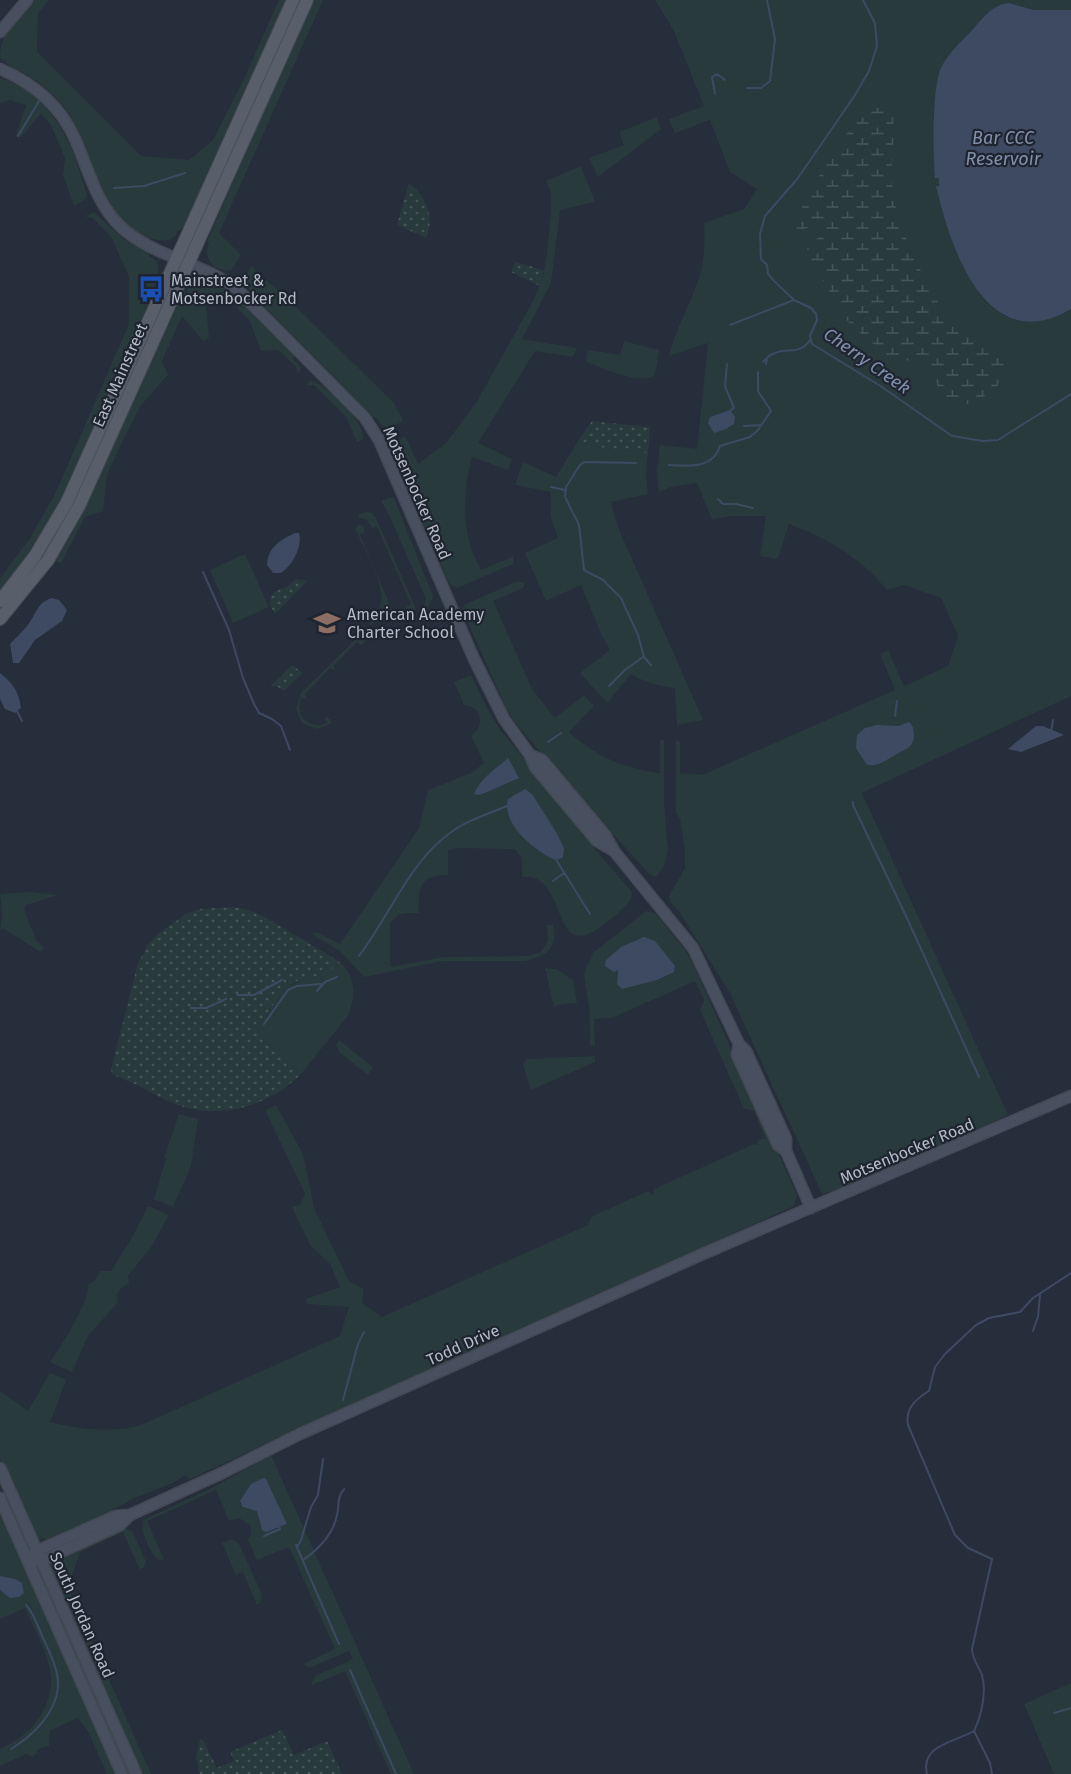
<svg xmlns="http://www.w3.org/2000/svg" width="1071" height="1774" viewBox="0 0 1071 1774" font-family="'Fira Sans',sans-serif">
<defs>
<pattern id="wetland-marsh" width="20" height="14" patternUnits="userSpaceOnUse" patternTransform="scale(1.5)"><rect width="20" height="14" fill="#293a3d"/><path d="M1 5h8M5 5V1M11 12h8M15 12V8" fill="none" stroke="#465558"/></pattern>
<pattern id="park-dots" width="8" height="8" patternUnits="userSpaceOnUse" patternTransform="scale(1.5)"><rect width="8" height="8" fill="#293a3d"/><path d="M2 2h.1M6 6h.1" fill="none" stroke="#465558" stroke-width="1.8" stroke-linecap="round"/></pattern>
</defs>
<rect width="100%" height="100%" fill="#262d3b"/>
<path fill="#293a3d" d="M34 0H49L38 13 37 52 141 156 189 160 213 140 244 79 279 0H288L231 127 182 229 178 230C174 241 168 241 157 240 122 236 103 193 91 165 84 145 77 124 64 107 55 96 45 87 34 79 23 71 8 67 0 57 0 32 18 16 34 0Z
M312 0H323L219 233 241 255 231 270C215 273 202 258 209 243L207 241Z
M655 0H1071V10H1034L1009 3 987 13 948 57 938 76 937 82 934 138 935 177H939V186H936C954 251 983 358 1071 309V696L862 793 1008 1115 861 1183 822 1194 730 993 679 911 670 902 669 896 685 868V851L680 819 676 813V740L680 742V773L702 775 895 690 880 654 888 650 904 686 948 666 958 636 941 598 904 585 887 590C861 558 827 538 789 524L778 559 760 556 766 516H734L712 519 697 483 671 487 659 492 657 472 660 445 697 449 708 343 669 356C676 327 692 302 700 274 705 258 705 239 704 223L744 209 757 189 730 172 710 120 675 133 669 119 704 106 674 31Z
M0 78C45 91 72 137 82 180 83 185 88 193 86 198 84 201 77 204 74 206L63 175 65 158 51 125 41 113 21 137 16 135 26 105 10 100 0 103Z
M657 117 661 129 598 177 589 158 624 145 619 132Z
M581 166 595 202 560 210 551 283 522 339 577 348 573 357 535 351 478 443 512 459 508 470 472 457C462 496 461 534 481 570L514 556 513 564 457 588 449 583 405 485 406 480 392 449V444L405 436 418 464 446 443 476 403 533 301 543 277 547 253 551 212V193L546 181Z
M94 212 122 238 149 254V256C163 262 156 270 158 281L71 484 44 535 0 594V578L30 538 56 492 129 324V277L112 238 93 218 85 216Z
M251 266 303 314 394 403 403 421 388 429 382 426 376 417H373L252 294 243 279Z
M201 281 210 284 212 282C245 297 269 331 295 356L293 359 300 366V371L298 373 296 367 278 350 261 351 250 321 230 301 206 305 209 338 203 341 182 316 162 361 168 375 141 405 123 440 107 475 103 511 85 517 61 563 55 560 73 532 71 530 184 292 186 293 193 282Z
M624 341 659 350 655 375C641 386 602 368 587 362L586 357 588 350 620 355Z
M310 381C324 380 368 425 363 439L357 442 346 417 314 385H306Z
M578 441 598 447 648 453 646 475 648 494 611 502 617 525 703 720 677 725 675 688C658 686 646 683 631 674L607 703 580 673 610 650 602 636 581 585 546 601 525 553 558 538 551 517V492L515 485 523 462 556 477Z
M388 498H394L433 596 431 603 427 608 424 605 426 599 388 513 381 501Z
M366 512 372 513 376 518 416 609 413 614 408 613 406 607 411 604 377 527 372 528 367 520 358 517 359 514Z
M359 525 363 526 365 532 360 535 393 612 398 610 400 612 401 616 399 618 370 624C374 617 379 611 381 602 384 582 364 548 355 529Z
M245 554 269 607 233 623 210 570Z
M518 581 525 583 523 588 493 601 532 689 555 718 584 695 594 706 569 732C595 756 625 769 660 773V741L664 740V804L668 849 665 864 656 877 649 874 614 835 608 832 514 721 506 708 462 609 466 604Z
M387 628 372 636 361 645 357 642 333 666 336 671 330 668 305 694 307 699 301 698C294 716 309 730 327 723L324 719 327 717 331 720V724L317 729 302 723 296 709 301 693 359 636Z
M471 675 487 708 501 731 575 819 595 849 632 892 631 899C624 909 614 917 604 924 557 962 565 898 540 881 535 877 529 877 522 877V858L514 849 457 848 448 850V875C419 875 418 888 419 913 406 913 397 911 390 924V967L444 957 528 956 541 952 548 941 547 925H553C557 949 548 956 525 961H443L364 977 340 951 312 934 317 932 340 944 419 828 428 790 471 773 484 763 471 736C486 725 482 707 464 705L454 682Z
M29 892 58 895 26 905 24 910 36 940 44 948 41 952 2 928 0 931 2 915 0 894Z
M646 911 655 913 686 951 693 964 797 1195 794 1206 336 1411 190 1479 186 1475 173 1483 137 1497 112 1510 110 1514 89 1524 87 1522 46 1540 43 1538 38 1541 0 1458V1391L28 1411 50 1373 66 1380 50 1422C81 1430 108 1432 139 1426L340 1336 349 1307 307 1304 306 1299 340 1287 330 1264 310 1245 292 1207 301 1204 305 1194 265 1110 276 1105 303 1154 314 1208 349 1281 364 1289 362 1303 382 1317 588 1225 591 1217 648 1191 653 1196 654 1189 754 1144 757 1145 758 1141 765 1138 754 1111 744 1109 700 1010 704 1000 695 981 612 1018 594 1019 595 1047 590 1045 589 1007 584 975 586 967 594 952Z
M340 962C357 978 356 997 347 1017L301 1074 260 1037 258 1031 259 1024 285 988 302 980 324 976Z
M545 968 556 969 573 980 577 1003 558 1005 554 1008Z
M339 1040 373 1067 368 1075 339 1052 336 1045Z
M595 1056V1062L531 1090 523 1065 527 1059Z
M179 1114 198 1119 191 1166 173 1207 154 1199 166 1159 164 1158Z
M148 1206 169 1215 150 1249 128 1275 129 1284 121 1288 117 1294 118 1302 88 1336 72 1372 50 1362C60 1348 91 1299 88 1284L95 1281 100 1271H111L131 1239Z
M271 1455 414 1774H391L345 1671 312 1685V1682L315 1676 353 1659 349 1651 309 1668 303 1664 335 1649 289 1547 257 1560 248 1540 251 1533 250 1525 239 1518 229 1521 216 1490 147 1521 164 1559 160 1560C151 1557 139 1529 143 1520L214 1487Z
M0 1510 117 1774H107L88 1731 78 1718 49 1731V1746L40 1748 33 1757 26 1754 0 1766V1749C28 1737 52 1711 51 1678 49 1654 35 1630 25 1608L0 1619Z
M124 1528 132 1531 146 1561 144 1567 140 1570 123 1532 80 1552 68 1587 151 1774H140L49 1568 53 1559Z
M231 1539 238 1542 262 1594 261 1602 257 1605 243 1572 236 1575 222 1543Z
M42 1576 126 1764 104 1724 44 1586Z
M1071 1683V1774H1054L1024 1704Z"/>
<path fill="url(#wetland-marsh)" d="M881 106 891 110 893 117C896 139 890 162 892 185 894 219 922 278 941 307 948 318 958 329 969 337 980 344 1005 353 1006 368 1008 385 971 409 955 405 933 399 940 372 924 363 914 358 902 363 892 359L854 328 844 317 809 256 807 249 825 231V227L821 224 797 231 793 230 792 226C813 190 841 122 881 106Z"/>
<path fill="url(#park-dots)" d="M409 183C427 197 435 217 426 238L397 225Z
M515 262 544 270 540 286 511 272Z
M592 421 650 427 648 453 598 447 578 441Z
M296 579 307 581 275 614 270 605C269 594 274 591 284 588 289 587 292 582 296 579Z
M292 665 303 673 284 691 275 685 272 688 271 686Z
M230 907 245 909 263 916 340 962 324 976 297 981 285 988 259 1024 258 1031 260 1037 301 1074C267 1108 217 1121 172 1103 152 1094 134 1082 113 1075L111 1070 138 963 148 945 159 933 186 914 200 909Z
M282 1730 294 1755 327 1741 342 1774H200L196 1758 200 1739 203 1740 217 1768 234 1761 230 1752Z"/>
<path fill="#3d4a62" d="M1009 3 1034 10H1071V309C986 359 951 249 936 186H939V178H935C933 157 932 86 941 68 948 53 962 41 973 29 984 17 992 5 1009 3Z
M730 410 735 417 734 424 726 429 714 433 708 423 710 417Z
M295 533H299C303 545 293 565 281 573H273L267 565C268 547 280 540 295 533Z
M52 598 59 600 67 610 62 621 35 640 19 663H13L10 644C16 638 22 632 27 626 36 615 37 602 52 598Z
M0 673C13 683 19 692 21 708L15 713 5 709 0 699Z
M909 722C913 726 914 729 914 735 914 749 904 749 895 755 885 761 879 766 867 765L856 748 857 735 865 728 877 725 899 726Z
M1036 726H1043L1064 735 1021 752 1008 749Z
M508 758 519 778 480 795 474 794C482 776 495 770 508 758Z
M525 789 532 794 556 832 564 848 563 858 555 860C535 851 501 824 508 799Z
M644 937 655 941 675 966 674 972 657 980 622 989 617 984 618 970 614 972 605 966 606 960 621 947Z
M263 1478 266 1479 287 1524 266 1532 262 1530 257 1511 243 1507 240 1501 251 1484Z
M0 1576 15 1579 22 1583 24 1593 19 1597 10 1598 0 1590Z"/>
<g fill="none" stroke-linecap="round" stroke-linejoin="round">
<path stroke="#3d4a62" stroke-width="2" d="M863 0 875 23 877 46 869 71 855 95 798 178 765 216 760 234 761 259 767 265 768 274 774 281 794 300 811 308 816 314 817 320 810 336 812 344 882 387 952 436 983 441 998 440 1071 394
M747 88H761L770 81 775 39 767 0
M715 94 712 77 717 74 725 80
M18 136 39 101
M114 188 144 186 185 173
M730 325 794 300
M763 362C779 342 798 359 810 340
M727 364 725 386 734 408 730 411
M766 364 767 358
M744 426 762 425
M636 463 584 462 580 465 566 487 565 497 579 525 584 570 603 580 621 598 638 635 644 657 651 665
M669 465C689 466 713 469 720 446L750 437 758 430 771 411 758 391V372
M551 487 565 490
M718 499 723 504H736L753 508
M203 572 229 630 243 678 254 704 259 713 272 719 281 726 290 750
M609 686 625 670 643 657
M16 709 22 721
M895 716 897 701
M1051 732 1053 720
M548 742 561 733
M853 802V805L906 916 979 1077
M555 858 590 914
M553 881 564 873
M359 956C388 918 411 860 450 833 467 820 489 814 509 805
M317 991 325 982 337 977
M238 995H254L282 980
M191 1008H206L226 999
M264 1024 288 990 297 986 322 984
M1033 1331 1038 1317 1040 1295
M343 1400 358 1344 364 1332
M264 1536 280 1529 279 1526
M296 1545 339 1644
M297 1547 301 1540 311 1507 318 1495 323 1459
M303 1560C319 1549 333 1535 337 1515 340 1503 336 1500 344 1489
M350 1670 396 1774
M1054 1713 1071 1708
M974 1731 990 1763 992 1774
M11 1749C31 1737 56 1714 58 1687 59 1671 50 1653 43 1638 38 1627 34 1613 26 1605
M927 1774C920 1745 955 1742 974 1731 981 1717 987 1692 982 1675 978 1664 973 1662 972 1649L992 1559 968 1548 955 1535 908 1425C905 1408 916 1399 929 1391L935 1367 945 1354 976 1325 989 1318 1020 1312 1033 1298 1071 1273"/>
<g stroke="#434954" stroke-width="13">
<path id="secondary" d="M0 32 27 0
M0 69C33 83 60 105 75 139 89 170 95 202 121 227 152 256 203 263 237 289L365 418 379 440 474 659 504 719 530 755 535 767 597 841 614 851
M530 755 542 760 605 835 614 851 693 948 739 1044 746 1051 786 1139V1151L811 1208
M739 1044 737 1055 778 1145 786 1151
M0 1468 136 1774
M0 1498 122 1774
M28 1560 37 1551 116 1516 130 1515 222 1473 300 1434 705 1253 1071 1096
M34 1560 41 1561 120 1525 130 1515"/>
</g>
<g stroke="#434954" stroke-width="14">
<path id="primary" d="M0 601 35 556 67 502 293 0
M0 619 48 560 79 506 307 0"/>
</g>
<use href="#secondary" stroke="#484f5e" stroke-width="10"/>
<use href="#primary" stroke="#585f6b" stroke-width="12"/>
</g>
<defs>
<g id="bus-bare" transform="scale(2.07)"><path d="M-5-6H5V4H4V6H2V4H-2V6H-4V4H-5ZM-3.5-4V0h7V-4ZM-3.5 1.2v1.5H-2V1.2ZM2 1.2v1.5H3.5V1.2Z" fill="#1a4fb4" stroke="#1f2530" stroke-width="2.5" paint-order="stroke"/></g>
<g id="school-bare" transform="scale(2.07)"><path d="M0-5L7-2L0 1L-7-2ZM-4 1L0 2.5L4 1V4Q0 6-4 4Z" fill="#8d6e63" stroke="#1f2530" stroke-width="2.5" paint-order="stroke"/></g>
</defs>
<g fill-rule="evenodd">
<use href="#bus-bare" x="151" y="289"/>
<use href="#school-bare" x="327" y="623"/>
</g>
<g text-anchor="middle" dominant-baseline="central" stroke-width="4.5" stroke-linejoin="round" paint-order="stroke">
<g font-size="16" fill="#b5bbc7" stroke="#1f2530" text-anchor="start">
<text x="171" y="280">Mainstreet &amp;<tspan x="171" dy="18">Motsenbocker Rd</tspan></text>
<text x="347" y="614">American Academy<tspan x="347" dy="18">Charter School</tspan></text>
</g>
<g font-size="16" fill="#b5bbc7" stroke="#1f2530">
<text transform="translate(120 375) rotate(-66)">East Mainstreet</text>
<text transform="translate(417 493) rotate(66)">Motsenbocker Road</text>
<text transform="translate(907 1151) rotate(-23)">Motsenbocker Road</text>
<text transform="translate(463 1345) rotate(-24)">Todd Drive</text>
<text transform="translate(82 1615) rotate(66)">South Jordan Road</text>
</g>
<g font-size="18" font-style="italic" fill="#808fab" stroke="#1f2530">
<text x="1003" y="138">Bar CCC<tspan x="1003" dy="21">Reservoir</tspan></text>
<text transform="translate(867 361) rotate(35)">Cherry Creek</text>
</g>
</g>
</svg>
